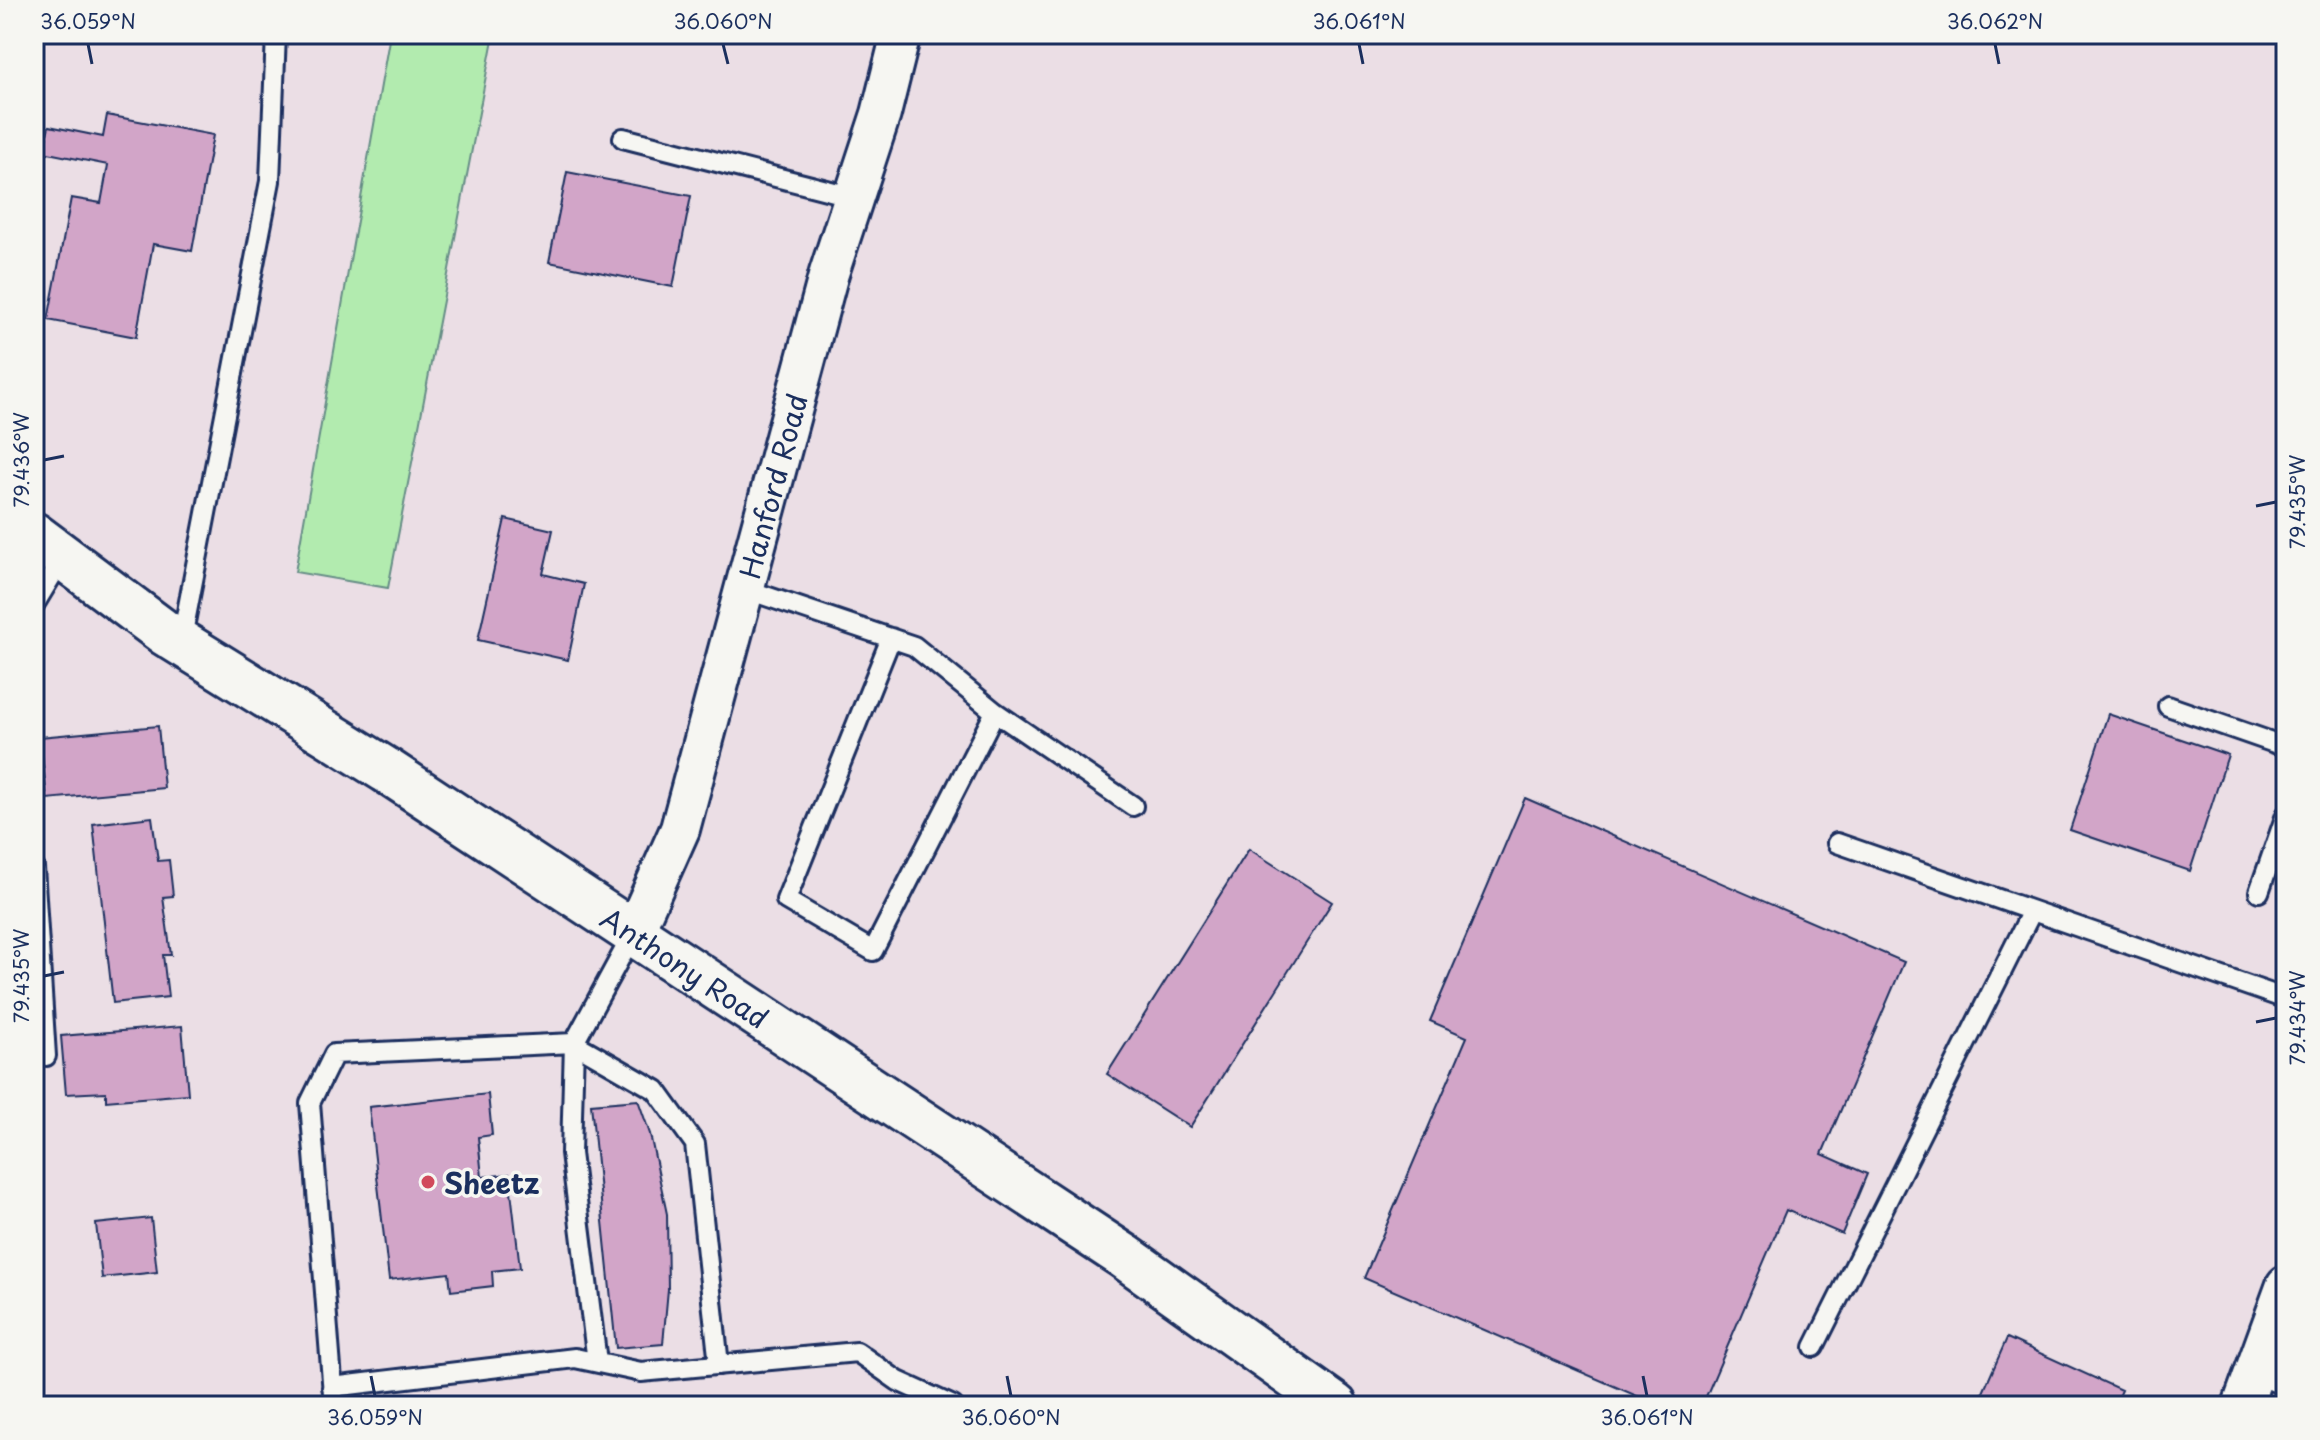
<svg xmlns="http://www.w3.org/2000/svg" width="2320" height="1440" viewBox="0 0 2320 1440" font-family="'Playpen Sans',sans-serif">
<rect width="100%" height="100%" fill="#ebdee5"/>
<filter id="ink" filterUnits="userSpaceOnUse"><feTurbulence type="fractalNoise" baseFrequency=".0125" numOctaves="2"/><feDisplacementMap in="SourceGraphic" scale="16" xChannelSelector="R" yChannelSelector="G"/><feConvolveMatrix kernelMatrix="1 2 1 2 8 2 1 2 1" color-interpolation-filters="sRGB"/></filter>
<g filter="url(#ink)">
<path fill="#b2ebaf" stroke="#668d86" stroke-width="2" d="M390 34H494L388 588 295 572Z"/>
<path fill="#d2a5c8" stroke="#1b2f5e" stroke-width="2" d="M107 115 213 135 192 251 153 244 136 337 48 320 71 198 101 203 108 165 43 152 49 126 103 137Z
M567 172 691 196 673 287 549 262Z
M505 519 553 530 543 574 584 584 568 660 478 640Z
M2108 714 2228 755 2190 871 2070 830Z
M158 726 164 788 47 799 40 737Z
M1525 798 1904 962 1822 1154 1867 1174 1842 1234 1786 1210 1702 1406H1660L1364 1278 1467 1037 1430 1021Z
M152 817 158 861 169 860 173 896 163 897 171 955H163L168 997 113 1003 93 824Z
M1249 849 1332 902 1190 1127 1107 1074Z
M182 1026 188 1094 106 1101V1092L66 1094 61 1036Z
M488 1094 492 1135 478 1137 482 1177 509 1174 520 1268 492 1271 493 1286 451 1291 449 1273 389 1280 369 1107Z
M638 1100 650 1134 667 1214 668 1289 663 1344 616 1348 591 1104Z
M151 1218 157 1272 102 1278 96 1224Z
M2007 1338 2121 1390 2114 1406H1977Z"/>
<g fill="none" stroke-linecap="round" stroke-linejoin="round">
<g stroke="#1b2f5e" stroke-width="24">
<path id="service" d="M623 138 854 197
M745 589 914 646 995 712 873 951 786 900 891 638
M34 605 63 557
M181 643 270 181 276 34
M2168 706 2286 747
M995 712 1133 806
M1837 843 2286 999
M34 867 46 1056
M2259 892 2286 815
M1814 1347 2032 911
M597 1362 571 1153 574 1043 656 1090 695 1144 719 1365
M2254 1374 2286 1386
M332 1387 575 1358 641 1372 857 1352 898 1381 953 1406
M334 1406 310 1103 334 1054 574 1043 634 932"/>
</g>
<g stroke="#1b2f5e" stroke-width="44">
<g id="minor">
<path id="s1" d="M634 932 680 829 829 273 881 114 901 34"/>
<path d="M2242 1406 2286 1285"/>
</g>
</g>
<g stroke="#1b2f5e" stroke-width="50">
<g id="tertiary">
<path id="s2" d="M34 535 165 633 386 770 1124 1256 1335 1406"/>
</g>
</g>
<use href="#service" stroke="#f6f6f2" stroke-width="18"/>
<use href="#minor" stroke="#f6f6f2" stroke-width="38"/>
<use href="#tertiary" stroke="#f6f6f2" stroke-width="44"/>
</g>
</g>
<path fill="none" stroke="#1b2f5e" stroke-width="3" d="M88 44 92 64M723 44 728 64M1359 44 1363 64M1995 44 1999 64M44 460 64 456M2256 506 2276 502M44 976 64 972M2256 1022 2276 1018M371 1376 375 1396M1007 1376 1011 1396M1643 1376 1647 1396"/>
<circle fill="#d1495b" stroke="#f6f6f2" stroke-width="3" cx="428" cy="1182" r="8"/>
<g text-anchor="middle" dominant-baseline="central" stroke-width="7" stroke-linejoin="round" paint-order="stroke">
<g font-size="28" fill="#1b2f5e" stroke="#f6f6f2">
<text stroke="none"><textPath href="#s1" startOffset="468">Hanford Road</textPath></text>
<text stroke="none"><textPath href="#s2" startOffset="782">Anthony Road</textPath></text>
</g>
<g font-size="28" font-weight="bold" fill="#1b2f5e" stroke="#f6f6f2" text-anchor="start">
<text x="444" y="1182">Sheetz</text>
</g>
</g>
<rect width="2320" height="1440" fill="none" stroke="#f6f6f2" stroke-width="88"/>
<rect x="44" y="44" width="2232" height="1352" fill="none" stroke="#1b2f5e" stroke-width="3"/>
<g font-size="20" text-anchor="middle" fill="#1b2f5e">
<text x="88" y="29">36.059°N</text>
<text x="723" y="29">36.060°N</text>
<text x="1359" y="29">36.061°N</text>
<text x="1995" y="29">36.062°N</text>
<text transform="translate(22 460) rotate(-90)" y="7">79.436°W</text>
<text transform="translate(2298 502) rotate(-90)" y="7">79.435°W</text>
<text transform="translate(22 976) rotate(-90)" y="7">79.435°W</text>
<text transform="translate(2298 1018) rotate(-90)" y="7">79.434°W</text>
<text x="375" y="1425">36.059°N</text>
<text x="1011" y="1425">36.060°N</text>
<text x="1647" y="1425">36.061°N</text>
</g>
</svg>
